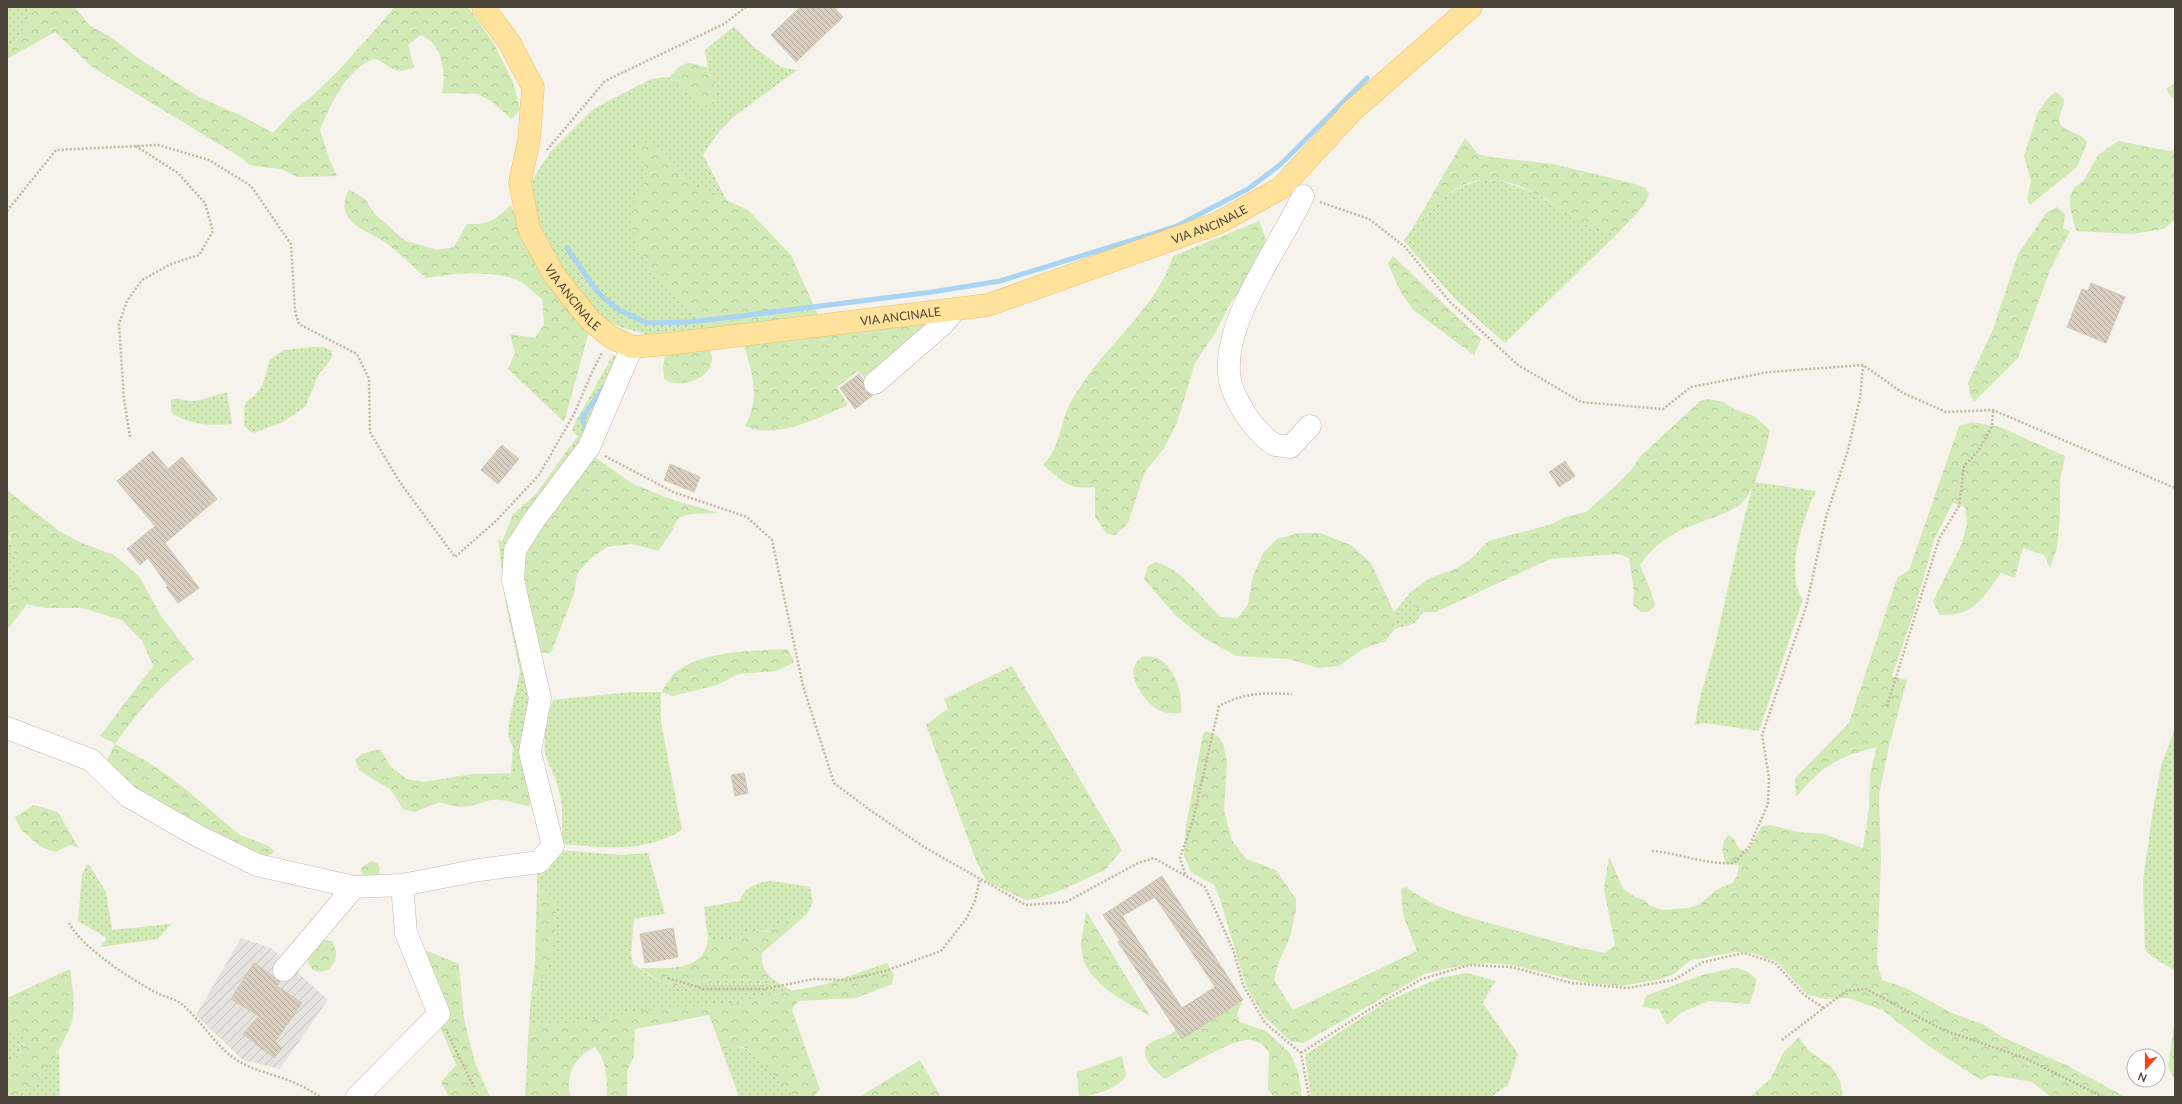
<svg xmlns="http://www.w3.org/2000/svg" width="2182" height="1104" viewBox="0 0 2182 1104" font-family="Lato,sans-serif">
<defs>
<pattern id="industrial-furrows" width="10" height="10" patternUnits="userSpaceOnUse"><rect width="10" height="10" fill="#e6e2dd"/><path d="M-1 1l2-2M0 10L10 0M9 11l2-2" fill="none" stroke="#c7c3be"/></pattern>
<pattern id="grass-dots" width="8" height="8" patternUnits="userSpaceOnUse"><rect width="8" height="8" fill="#d2eab5"/><path d="M2 2h.1M6 6h.1" fill="none" stroke="#b6ca9c" stroke-width="1.8" stroke-linecap="round"/></pattern>
<pattern id="forest-crowns" width="20" height="18" patternUnits="userSpaceOnUse"><rect width="20" height="18" fill="#d2eab5"/><path d="M2 6a3 3 0 1 1 6 0M12 15a3 3 0 1 1 6 0" fill="none" stroke="#b6ca9c"/></pattern>
<pattern id="building-back-hatch" width="6" height="6" patternUnits="userSpaceOnUse"><rect width="6" height="6" fill="#d8cfc1"/><path d="M-1 5l2 2M0 0l6 6M5-1l2 2" fill="none" stroke="#b1aa9e"/></pattern>
</defs>
<rect width="100%" height="100%" fill="#f6f3ec"/>
<path fill="url(#industrial-furrows)" d="M241 938 271 948 328 1000 280 1069 243 1060 196 1015Z"/>
<path fill="url(#grass-dots)" d="M7 7H28L31 18 13 45 7 46Z
M734 26 754 47 781 67 797 70 732 118 718 133 703 155 727 201 694 186 663 151 644 164 648 178C643 185 637 194 635 202 620 253 677 299 711 328L646 334 622 328 602 317 561 267 533 212 532 180 551 151 593 109 651 79 669 77 685 93 715 89 708 68 705 50Z
M1492 178 1535 193 1587 225 1617 234 1505 343 1455 299 1404 241 1415 224 1422 223C1443 194 1457 185 1492 178Z
M310 347H324L332 351V358L319 374 305 407 283 422 253 433 244 426V408L247 401 255 395 263 384 270 359 284 350Z
M613 355 617 357 582 449H568L578 436 572 430 576 421Z
M227 392 232 424C212 426 187 425 171 412V400L178 398C193 406 211 396 227 392Z
M1754 482 1816 491C1803 518 1784 574 1803 599L1759 731 1706 723 1695 725C1699 695 1710 666 1717 636 1729 585 1739 533 1754 482Z
M7 535C12 540 19 571 17 579 15 584 10 591 7 596Z
M498 539 510 549 531 686 529 773H511L513 748 508 736 509 722 520 672 506 605Z
M1411 592 1414 605 1423 612 1415 623 1395 629 1394 612Z
M630 692H661V722L682 830C641 854 605 847 560 844 564 821 563 800 555 778 552 770 546 760 545 752 543 735 547 716 553 700Z
M2174 731 2175 732V971L2150 955 2145 949 2143 881 2152 816 2161 766Z
M559 850 621 855 648 853 665 914 634 919 631 953 633 964 658 981 678 986 718 979 776 981 792 991 763 996 744 1002 557 1025 529 1023 531 998 539 987 555 920 556 909 550 895 537 888V867Z
M88 863 106 892 112 930 171 924 158 939 100 947 107 938 78 921 82 875Z
M772 881 810 887 813 902 807 914 790 918 774 930H763L742 936 733 941 719 942 708 939 704 907 739 901C745 886 757 882 772 881Z
M1467 973 1495 981 1483 1003 1518 1054 1508 1085 1491 1097H1311L1305 1055 1384 1003 1439 978Z
M7 1029 27 1037 21 1051 7 1066Z
M729 1047C764 1044 767 1076 791 1092 795 1095 801 1096 806 1097H739L722 1050Z
M59 1051 60 1097H10C33 1088 45 1070 59 1051Z"/>
<path fill="url(#forest-crowns)" d="M28 7H75L89 25 111 37 135 56 199 97 242 116 273 133 293 111 311 97 339 70 395 7H468L493 42 513 82 520 110 511 119 491 101 478 94 442 93C446 71 443 45 421 35L408 45 414 67C397 76 391 67 376 59 349 64 329 107 320 130L330 161 337 176 298 177 281 169 249 165 242 158 92 67 55 32 7 59V46L13 45 31 18Z
M688 63 696 64 708 68 715 89 714 103 707 106 685 93 669 77 679 67Z
M2175 84V99L2169 95 2167 88Z
M2056 92 2064 99C2065 107 2057 115 2060 123 2063 132 2082 132 2087 143L2077 167 2030 205 2027 199 2031 181 2024 156 2038 112 2048 98Z
M1465 138 1478 154 1490 157 1553 164 1632 183 1645 188 1649 194 1644 205 1617 234C1607 231 1597 229 1587 225 1568 217 1554 202 1535 193 1486 168 1453 179 1422 223L1415 224Z
M640 141 652 144 663 151 694 185 748 210 791 255 818 315 711 328C677 299 620 253 634 202 637 194 643 185 647 178L644 164 634 150Z
M2118 141 2169 151 2175 150V219L2164 229 2132 234 2076 231 2070 207V197L2074 188 2084 180 2098 155Z
M349 189 365 199 374 213 404 240 437 250 454 247 467 224C491 224 493 221 511 205L516 218 589 332 564 422 508 369 515 353 510 334 535 338 544 324 542 299C534 293 524 282 515 279 487 270 454 273 426 278 413 267 400 253 386 243 374 234 349 227 345 210 343 203 346 195 349 189Z
M2057 207 2065 214 2063 228 2070 231 2050 270 2018 358 1974 402 1970 394 1968 383 1993 329 2018 254 2047 212Z
M1259 221 1267 242 1254 275 1232 301 1215 333 1195 363 1177 423 1164 448 1145 472 1128 523 1116 535 1107 534 1095 517V487C1067 490 1064 482 1043 465 1058 451 1060 427 1068 408 1070 402 1074 397 1077 392 1105 345 1156 310 1173 256Z
M1393 256 1481 339 1474 355 1412 309 1401 292 1388 264Z
M937 318 869 383 858 371 837 387 848 405C818 418 777 440 745 426 762 395 751 372 743 341Z
M708 346C725 374 683 392 664 379L663 367 665 355Z
M1708 399 1724 402 1734 409 1754 416 1770 430C1766 449 1756 491 1741 504 1728 514 1710 518 1696 524 1673 532 1653 545 1640 565 1645 579 1652 591 1655 605L1648 612H1641L1633 605 1634 592 1629 558 1618 554 1550 559 1436 612H1423L1414 605 1411 592 1430 578 1455 569 1470 560 1488 541 1534 529 1552 524 1565 517 1586 512 1612 489 1631 470 1640 457 1700 401Z
M1972 422 2000 427 2065 456 2060 481V516L2057 548 2050 568 2044 555 2023 548 2015 578 2001 573C1990 588 1980 606 1961 613 1955 615 1945 614 1939 615L1933 601 1962 543 1967 523 1965 507 1953 503 1934 540 1914 612 1892 676 1907 680 1889 746 1879 795 1881 859 1877 962 1882 980 1906 988 1952 1013 1985 1025 2002 1037 2066 1065 2126 1097H2051L2032 1082 1991 1075 1981 1080 1930 1047 1882 1010 1848 998 1825 999 1808 995 1777 962 1753 953 1736 952 1691 960 1674 974 1657 980 1622 986 1587 983 1511 965 1489 963 1458 966 1425 974 1303 1043 1290 1041 1264 1016 1246 986 1220 899 1214 885 1191 872 1184 856 1186 826 1203 734 1206 731 1218 736 1223 744 1227 762 1224 810 1232 840 1246 859 1276 870 1296 899V910L1290 937 1279 961 1274 980 1293 1010 1417 951 1403 915 1401 889 1406 887C1437 910 1471 918 1507 928 1540 937 1572 947 1605 953L1615 945 1604 889 1609 856 1623 889 1635 897 1645 900 1649 905 1662 910 1689 908 1700 904 1716 890 1732 883 1737 876 1739 865 1726 864C1722 852 1720 845 1728 835L1734 839 1740 850H1748L1762 826 1770 825 1798 832 1824 834 1863 848 1869 808 1870 773 1877 747C1837 757 1822 766 1796 797L1795 778 1849 723 1897 578 1909 570 1959 426Z
M579 446 633 484 673 500 719 513 691 514 680 517 676 522 672 531 658 551 632 544 607 547 590 559 577 574 574 594 551 653H543L531 646 516 554 502 542 513 514 536 494 568 449Z
M7 490 59 531 82 543 114 555 139 576 161 616 194 659C163 683 137 712 115 744L148 762 178 783 240 835 269 846 275 852 263 859 162 814 106 762 115 744 100 736 153 666 142 641 122 620 82 608H44L27 604 7 630V596L17 578 15 557 10 538 7 535Z
M1299 533H1320L1351 545 1371 563 1394 612 1395 629 1385 641 1363 649 1339 666 1318 668 1289 659 1237 656 1205 639 1176 616 1144 579 1148 566 1155 562C1183 569 1200 598 1221 617L1238 618 1248 604 1253 576 1263 553 1277 539Z
M788 649 794 662 777 671 738 674 717 685 673 696 661 692C666 685 670 677 676 672 700 651 758 650 788 649Z
M1143 656C1148 657 1154 656 1159 659 1175 668 1184 696 1181 713 1172 714 1163 713 1155 708 1145 701 1128 678 1135 665 1136 662 1140 659 1143 656Z
M1012 666 1122 850 1105 870 1064 889 1037 899 1026 900 987 882 977 863 926 725 948 708 944 699Z
M380 749 391 767 407 779 424 782 472 774 529 773 533 798 529 806C518 805 508 800 498 800 487 799 480 804 470 806 458 808 449 805 439 802L415 812 403 809 391 790 360 771 355 760 362 754Z
M34 805 58 812 79 848 70 845 56 852 41 847 21 830 15 817Z
M371 861 378 863 380 869 378 876 364 881 361 868Z
M537 888 550 895C552 899 556 904 556 909 560 933 545 980 531 998L535 961Z
M1086 911 1150 1016C1123 1000 1081 982 1081 944 1082 933 1085 922 1086 911Z
M807 914 762 953C761 966 765 974 776 981L718 979 678 986 659 981 640 968C663 968 705 973 708 939L719 942 733 941 754 931 774 930 790 918Z
M323 940 332 941C338 952 338 961 328 970 316 973 311 972 307 959Z
M420 948 459 964 464 1018 474 1060 490 1097H449L441 1082 456 1065 438 1021Z
M887 963 894 975 892 984 856 998 798 1001 792 1010 820 1089 814 1097C807 1097 799 1097 793 1094 767 1082 761 1033 722 1050L709 1015 635 1029 634 1056 627 1071V1097H607C607 1079 607 1061 595 1047 576 1055 564 1076 571 1097H525L529 1023 557 1025 668 1007 708 1006 744 1002 763 996 823 985Z
M1733 968C1743 968 1749 972 1756 979L1755 989 1749 1004 1709 1001 1682 1012 1667 1025 1659 1009 1642 1007 1646 996 1653 993 1702 975Z
M70 969C72 985 76 1004 72 1021 65 1044 35 1097 7 1097V1066L21 1051 27 1038 7 1029V998Z
M1235 989 1243 1000 1237 1014 1240 1022 1266 1031 1290 1053 1299 1074 1302 1097H1274L1268 1090 1269 1052C1264 1046 1260 1042 1252 1040 1236 1036 1181 1070 1165 1079 1157 1073 1140 1058 1146 1047 1149 1041 1161 1039 1167 1036 1191 1021 1213 1004 1235 989Z
M2175 1020V1081L2168 1066Z
M1799 1037 1808 1050 1832 1067 1840 1081 1843 1094 1841 1097H1750L1771 1078 1783 1053Z
M1122 1056 1126 1076C1117 1089 1095 1095 1079 1097L1077 1072Z
M920 1060 941 1097H859Z"/>
<g fill="none" stroke-linecap="round" stroke-linejoin="round">
<path stroke="#a9d4f2" stroke-width="5" d="M567 248 596 290 606 300 619 310 647 323 689 322 741 316 932 292 1000 281 1175 227 1248 189 1281 164 1367 78
M585 434 586 430 582 418 602 390"/>
</g>
<path fill="url(#building-back-hatch)" stroke="#d3c7b4" fill-rule="evenodd" d="M800 7H834L843 17 796 62 771 35Z
M2091 283 2125 297 2106 343 2067 327 2082 289 2088 291Z
M859 374 863 380 865 391 873 395 855 409 840 388Z
M502 445 519 459 498 484 481 470Z
M153 451 168 469 182 457 217 499 165 543 199 588 178 603 166 587 168 586 148 558 140 565 127 549 155 526 117 481Z
M1565 461 1575 476 1559 487 1549 472Z
M670 464 700 477 694 492 664 480Z
M744 773 748 793 735 796 731 775Z
M1162 876 1243 1000 1182 1039 1118 942 1120 940 1103 915ZM1155 897 1215 987 1182 1008 1122 916Z
M673 928 678 957 645 963 640 934Z
M254 963 280 981 277 986 302 1003 275 1042 282 1048 274 1058 243 1034 259 1016 231 999Z"/>
<g fill="none" stroke-linecap="round" stroke-linejoin="round">
<g stroke="#c2bbae" stroke-width="23">
<path id="minor" d="M1303 196C1280 247 1225 316 1229 373 1230 388 1237 400 1244 412 1250 422 1265 440 1275 445 1280 446 1286 446 1290 447L1310 426
M875 383 943 324 955 309
M7 728 91 760 128 796 198 836 257 865 354 887 402 885 479 870 539 862 553 846 530 752 540 698 513 580 515 550 534 520 589 447 632 347
M284 970 354 887
M357 1097 439 1014 406 933 402 885"/>
</g>
<g stroke="#e6c16a" stroke-width="23">
<g id="major">
<path id="s1" d="M483 7 509 42 533 87 529 140 520 182 529 229 554 275 590 320 611 337 632 347 668 344 988 305 1218 223 1281 188 1354 109 1471 7"/>
</g>
</g>
<path stroke="#c4b79f" stroke-width="2.5" stroke-dasharray="2 2" stroke-linecap="butt" d="M547 150 605 81 724 24 746 7
M1320 202 1369 219 1405 247 1450 302 1518 365 1581 402 1663 409 1691 387 1769 372 1863 365 1903 393 1946 412 1993 410 2175 488
M7 211 56 150 158 145 209 160 251 186 291 244 295 311 299 324 357 354 369 379 370 432 399 481 455 557 496 521 539 475 574 414 593 370 602 353
M130 437 124 399 119 324 127 301 142 280 171 264 199 255 213 231 205 203 178 173 136 146
M605 456 673 492 747 517 772 540 803 686 834 783 870 810 924 847 1026 905 1066 902 1138 863 1154 858 1205 887 1234 952 1243 985 1265 1023 1301 1053 1309 1097
M1887 706 1939 539 1959 506 1964 466 1979 450 1992 426 1993 410
M1652 851C1679 853 1706 865 1734 863L1749 847 1768 804 1769 778 1762 735 1806 607 1826 517 1848 450 1860 398 1863 366
M1185 874 1180 858 1193 820 1219 706C1246 692 1263 693 1292 694
M69 923C82 948 132 980 157 993 167 998 178 999 186 1008 205 1025 217 1049 240 1062 257 1072 278 1075 297 1084 305 1087 313 1093 321 1097
M668 978 704 989H764L814 979 847 980 885 971 941 951 966 919 975 901 980 879
M447 1032 474 1087
M1782 1040 1846 991 1866 989 1943 1030 2025 1058 2103 1097
M1301 1053 1370 1009 1422 979 1469 965 1511 967 1572 983 1627 988 1674 980 1703 962 1744 953 1775 963 1804 995 1824 1008"/>
<use href="#minor" stroke="#fff" stroke-width="22"/>
<use href="#major" stroke="#ffe39c" stroke-width="22"/>
</g>
<g text-anchor="middle" dominant-baseline="central" stroke-width="3" stroke-linejoin="round" paint-order="stroke">
<g font-size="12" fill="#4b4439" stroke="#fff">
<text stroke="none"><textPath href="#s1" startOffset="993">VIA ANCINALE</textPath></text>
<text stroke="none"><textPath href="#s1" startOffset="320">VIA ANCINALE</textPath></text>
<text stroke="none"><textPath href="#s1" startOffset="669">VIA ANCINALE</textPath></text>
</g>
</g>
<rect width="2182" height="1104" fill="none" stroke="#4b4439" stroke-width="16"/>
<g transform="translate(2146 1068) rotate(201)"><circle r="19" fill="#ffffff" stroke="#b7b4b0"/>
<path d="M0-3L7 15L0 10L-7 15Z" fill="#fc3f1d"/>
<text y="-6" font-size="11" font-weight="bold" text-anchor="middle" fill="#4b4439">N</text>
</g>
</svg>
